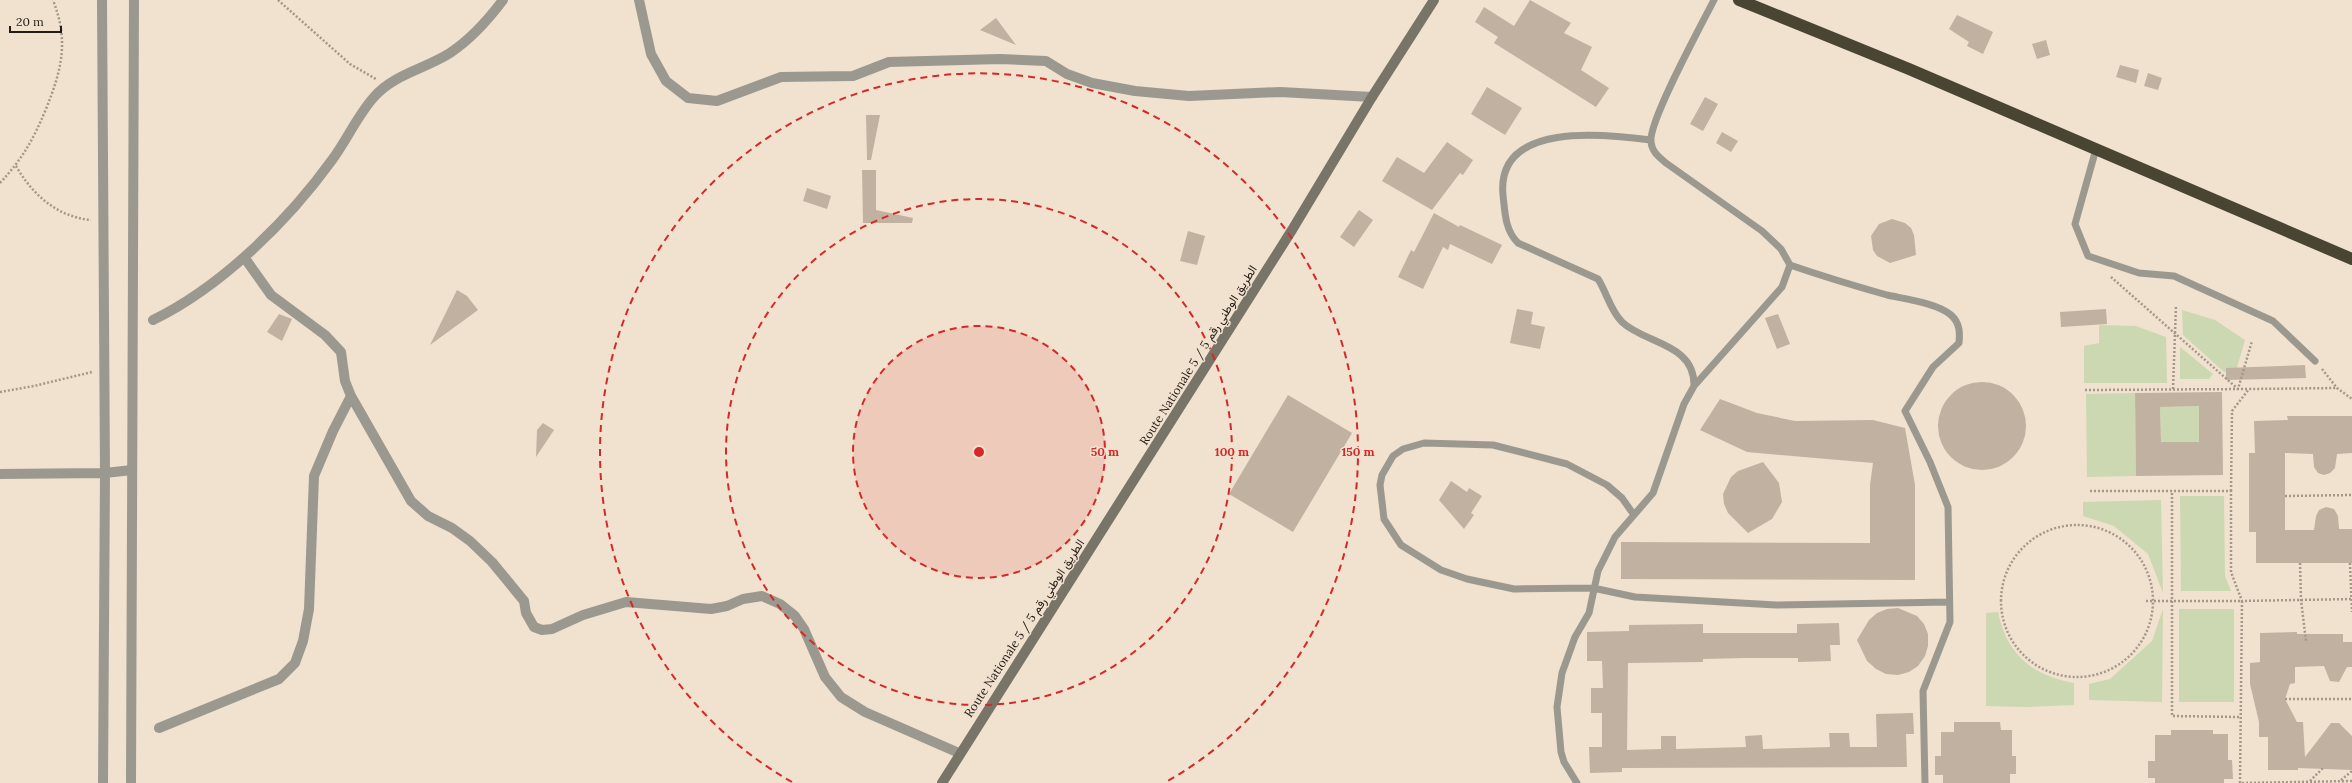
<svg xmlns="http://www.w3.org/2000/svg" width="2352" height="783" viewBox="0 0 2352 783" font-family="Lora,Vazirmatn,serif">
<rect width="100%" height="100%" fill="#f1e1cf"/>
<path fill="#ccd8b1" d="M2182 310 2215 320 2245 340 2236 371 2224 372 2183 335Z
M2099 325 2136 326 2166 337 2167 383H2084V346L2099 343Z
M2180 347 2213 374 2209 379H2180Z
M2135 393 2136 476 2087 477 2086 394Z
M2199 406V442H2161L2160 407Z
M2180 496H2224L2225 576 2231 591H2181Z
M2161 500 2163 593 2148 554 2114 526 2083 516V502Z
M2163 609 2162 702 2089 700V684L2110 679 2152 641Z
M2179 609H2234V702H2179Z
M1998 612C2007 655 2032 675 2074 683V705L2025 707 1986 706V613Z"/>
<path fill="#c1b1a0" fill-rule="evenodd" d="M1530 0 1571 23 1564 33 1592 47 1581 70 1609 88 1596 107 1494 43 1498 37 1475 22 1484 7 1514 26Z
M1957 15 1993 32 1983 54 1967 46 1969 42 1949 29Z
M996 18 1016 45 980 30Z
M2046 40 2050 55 2037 59 2032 44Z
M2120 65 2139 70 2136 83 2116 77Z
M2148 73 2162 78 2158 90 2144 86Z
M1487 87 1522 108 1505 135 1471 114Z
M1705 97 1718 104 1703 131 1690 124Z
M866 115H880L871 160H867Z
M1722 132 1738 141 1731 152 1716 143Z
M1447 142 1473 160 1463 175 1460 173 1432 210 1382 181 1397 157 1424 173Z
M862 170H876V210L913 218 912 223H863Z
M807 188 831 196 827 209 803 201Z
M1359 210 1373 220 1354 247 1340 237Z
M1434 213 1459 227 1460 225 1502 245 1492 264 1450 244 1448 250 1443 247 1423 289 1398 277 1411 250 1414 252Z
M1892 219 1905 223 1911 228 1914 235 1916 255 1890 263 1877 256 1873 250 1871 236 1879 224Z
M1188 231 1205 236 1197 265 1180 261Z
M457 290 467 296 478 310 430 345Z
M1517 309 1533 312 1531 324 1545 327 1540 349 1510 343Z
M2106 309 2107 324 2061 327 2060 312Z
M279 314 292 319 282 341 267 332Z
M1778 314 1790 344 1777 349 1765 318Z
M2305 365 2306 378 2226 380V368Z
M1938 426a44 44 0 1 1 88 0a44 44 0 1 1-88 0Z
M2222 392 2223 475 2136 476 2135 393ZM2199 406V442H2161L2160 407Z
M1288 395 1352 433 1293 532 1229 494Z
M1720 399 1757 413 1795 421 1873 420 1905 428 1915 485V580L1621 579V542L1870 543V485L1873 463 1747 452 1700 430Z
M2287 416H2352V453L2337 454 2335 468 2330 473 2324 475 2318 473 2314 467 2313 454 2285 453V530H2314L2316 516 2319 510 2326 507 2334 509 2338 516 2339 529H2352V563H2256V532H2249V453H2255L2254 421 2288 420Z
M543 423 554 430 536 457 537 430Z
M1763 462 1779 483 1782 502 1772 519 1748 533 1728 513 1724 504 1723 494 1731 477 1738 471Z
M1451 481 1467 492 1469 488 1482 496 1471 513 1474 515 1464 529 1439 500Z
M1898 608 1917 616 1924 624 1928 634V646L1925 656 1918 666 1909 672 1898 675 1886 674 1876 669 1867 661 1857 640 1869 620 1877 613 1887 609Z
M1839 623 1840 645H1830L1831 661 1798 662V658H1745L1703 659V662L1628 663 1627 750 1661 749V736H1676V749L1746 747 1745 736 1762 735 1763 749 1830 747 1829 733H1849L1850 747H1877L1876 714 1913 713 1914 734H1906L1907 767 1622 768V772L1590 773 1589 747H1602V713H1591V688H1603L1602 661H1587V632L1629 631V625L1703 624V633H1797V624Z
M2297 632V634H2343V642H2352V667H2347L2339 682 2330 681 2324 666 2295 667V683L2290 684 2285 699 2297 722H2303L2305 757 2331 723H2339L2352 736V770L2298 768V770H2268V737H2259V722L2250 684V663L2260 662V633Z
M1954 722H2000L2001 730H2012V756H2016V774H2010V783H1943V775H1935V756H1941V732H1954Z
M2171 730H2213V734H2228V760H2232L2233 779H2224V783H2155V778H2148V761H2155V735H2171Z"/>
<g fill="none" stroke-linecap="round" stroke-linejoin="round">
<path stroke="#a4978a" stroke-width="2.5" stroke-dasharray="2 2" stroke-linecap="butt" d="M278 0 350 64 376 79
M16 166C32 194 57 217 91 220
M0 183C23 158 33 140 46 109 62 69 69 41 53 0
M2111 277 2238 389 2252 341
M2322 369 2337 388 2352 399
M2173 389 2176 305
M2085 390 2248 389
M0 392 34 386 92 372
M2090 491H2231V572L2242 601 2352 599
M2231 491 2232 411 2249 389 2337 388
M2172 493V716L2239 717
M2285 496 2352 495
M2001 601a76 76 0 1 1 152 0a76 76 0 1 1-152 0Z
M2300 563 2301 600 2306 641
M2350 563 2352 612
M2146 601H2242L2240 783 2352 781
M2285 699H2352
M2341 780 2352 771
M2310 781 2323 768"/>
<path stroke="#9b998f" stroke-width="7" d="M1714 0C1702 24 1648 122 1651 142 1652 152 1659 157 1666 163L1762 231 1781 249 1790 265C1822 276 1855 286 1887 295 1905 299 1937 303 1951 315 1960 323 1960 333 1959 343L1933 367 1905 411 1930 462 1948 507 1950 622 1923 691 1925 783
M1651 140C1605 134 1496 121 1503 195 1505 213 1505 230 1518 243L1598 279C1607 293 1610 310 1622 322 1645 344 1695 343 1694 386
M2096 149 2075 224 2088 256 2139 273 2174 276 2273 321 2315 361
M1634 515 1622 498 1607 485 1567 464 1493 445 1424 443 1403 449 1393 456 1382 475 1380 485 1384 519 1401 545 1441 570 1467 579 1514 589 1593 588 1635 597 1776 605 1949 602
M1577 783 1564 762 1561 752 1557 707 1562 673 1575 637 1589 613 1598 571 1615 537 1653 493 1684 404 1694 386 1782 287 1790 265"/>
<path stroke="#9b998f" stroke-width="10" d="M102 0 105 473 103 783
M639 0 651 54 666 81 688 98 717 101 781 77 853 76 889 62 1000 59 1046 61 1067 74 1092 83 1135 91 1189 96 1280 92 1372 97
M244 257 271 295 325 335 341 352 345 381 351 396 411 501 428 516 452 528 470 541 492 562 524 601 526 613 534 627 542 630 552 629 583 615 626 602 711 609 727 606 743 599 762 596 780 604 795 616 804 629 825 677 841 697 865 712 959 753
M153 320C221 287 288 221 332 160 347 140 357 116 374 97 394 74 425 69 450 53 471 39 488 20 503 0
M0 474 105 473 132 470
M159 728 279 679 295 663 303 641 309 609 314 476 333 431 351 396
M131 783 134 0"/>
<path stroke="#787467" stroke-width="10" d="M942 783 1292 230 1372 97 1434 0"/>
<path stroke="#4a4533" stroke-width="12" d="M1739 0 1909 69 2352 259"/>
</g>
<circle cx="979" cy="452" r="126" fill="#d62828" fill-opacity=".12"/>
<g fill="none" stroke="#d62828" stroke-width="2" stroke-dasharray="7 5">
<circle cx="979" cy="452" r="126"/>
<circle cx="979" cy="452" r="253"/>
<path d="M792 782A379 379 0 1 1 1166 782"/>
</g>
<g text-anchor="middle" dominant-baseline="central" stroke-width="3" stroke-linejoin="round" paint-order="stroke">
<g font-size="12" fill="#221c16" stroke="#f1e1cf">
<text transform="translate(1198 355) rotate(-58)">Route Nationale 5 / الطريق الوطني رقم 5</text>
<text transform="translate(1024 628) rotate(-57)">Route Nationale 5 / الطريق الوطني رقم 5</text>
</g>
</g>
<circle cx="979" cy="452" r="6" fill="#d62828" stroke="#f1e1cf" stroke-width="2"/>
<g font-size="12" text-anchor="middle" font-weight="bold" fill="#d62828" stroke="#f1e1cf" stroke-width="3" stroke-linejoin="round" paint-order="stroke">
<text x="1105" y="456">50 m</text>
<text x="1232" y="456">100 m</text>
<text x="1358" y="456">150 m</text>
</g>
<path d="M10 26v6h51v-6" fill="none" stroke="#221c16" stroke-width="2"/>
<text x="16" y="26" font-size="12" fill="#221c16" stroke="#f1e1cf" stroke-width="3" paint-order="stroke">20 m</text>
</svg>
